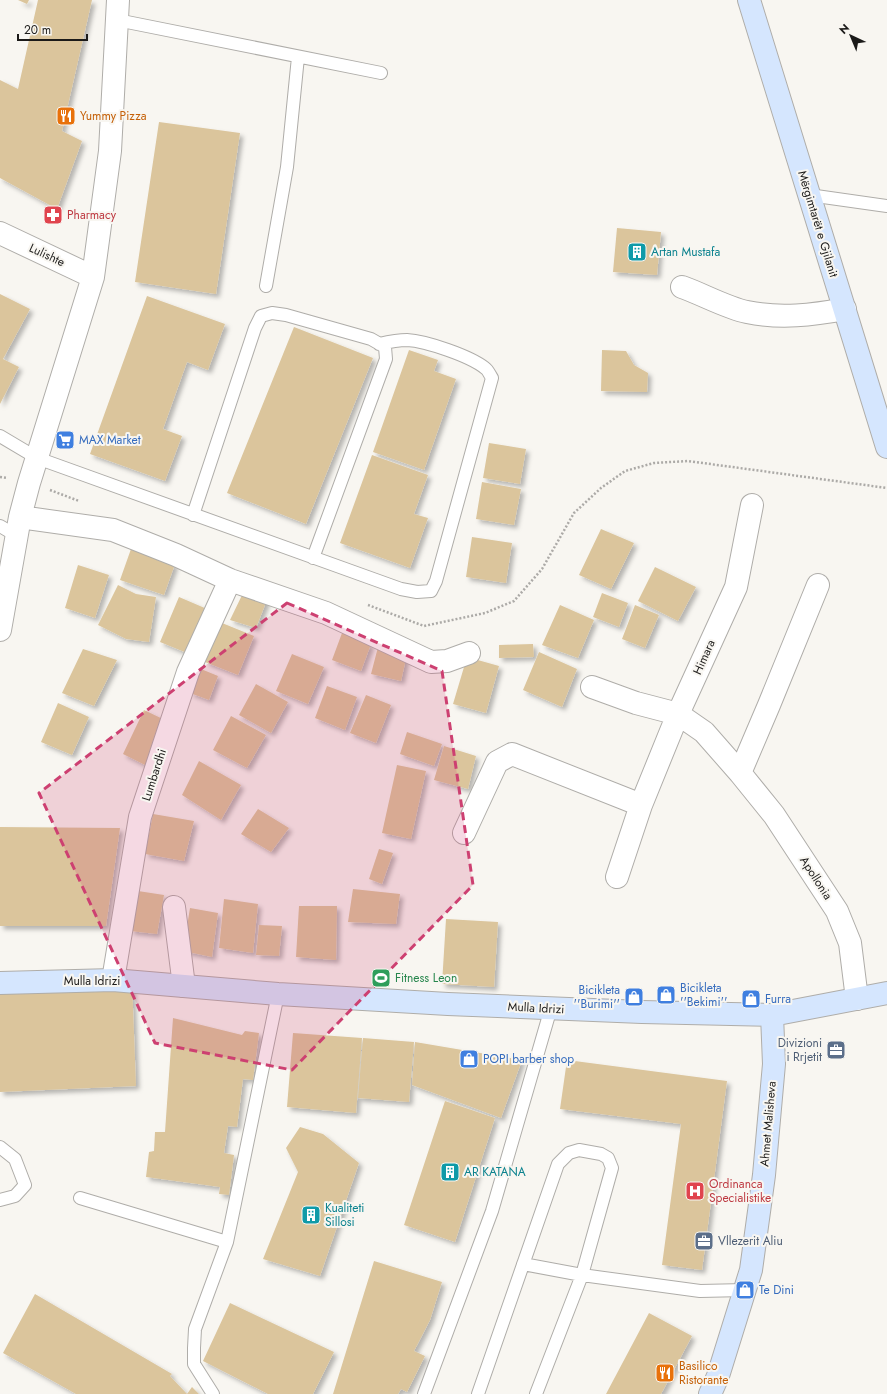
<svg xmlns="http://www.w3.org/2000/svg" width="887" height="1394" viewBox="0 0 887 1394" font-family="Jost,sans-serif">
<defs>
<filter id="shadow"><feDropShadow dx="3.5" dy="3.5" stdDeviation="2" flood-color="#0004"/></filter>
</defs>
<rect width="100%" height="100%" fill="#f8f6f1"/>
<path fill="#dbc59c" filter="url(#shadow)" d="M18 0H29L27 4Z
M38 0H92L62 131 82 141 57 209 0 178V80L18 89Z
M159 122 240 133 216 294 135 282Z
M617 228 661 232 657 275 613 272Z
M0 294 30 309 3 359 19 367 0 404Z
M147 296 225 324 208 370 187 362 163 429 182 436 165 481 90 454Z
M294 327 373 358 306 524 227 493Z
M409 350 438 360 434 371 456 379 424 470 373 452Z
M602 350 626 351 634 365 648 373 647 392 601 391Z
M489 443 526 449 520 484 483 478Z
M372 455 428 475 414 514 428 518 410 568 340 543Z
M482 482 521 489 514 525 476 519Z
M601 529 634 543 611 589 579 575Z
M472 537 512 543 506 583 466 577Z
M131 549 175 564 164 595 120 580Z
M78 565 109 575 95 618 65 608Z
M655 567 696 587 678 621 638 601Z
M118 585 136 594 156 597 149 642 126 639 98 625Z
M244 591 268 597 256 628 230 620Z
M602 593 628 603 619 627 593 617Z
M179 597 207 609 187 653 160 642Z
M560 605 594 620 578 658 542 645Z
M635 605 659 615 645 648 622 639Z
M222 623 254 636 238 675 205 662Z
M342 633 371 644 361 671 332 660Z
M533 644 534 657 499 658V645Z
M378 647 407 654 401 681 371 674Z
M83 649 117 660 94 706 62 693Z
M539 652 577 669 562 707 523 690Z
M292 654 324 667 308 704 276 691Z
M467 657 499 666 486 713 453 704Z
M201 669 218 676 209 700 190 693Z
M256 684 288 702 271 733 239 715Z
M327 686 357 697 345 730 315 718Z
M366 695 391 705 376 743 350 733Z
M58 703 89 717 72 755 41 742Z
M144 710 167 721 149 767 123 754Z
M231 716 266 735 247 768 213 750Z
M407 732 442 744 434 766 400 754Z
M444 746 476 756 468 789 434 780Z
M199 761 241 785 221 820 182 795Z
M397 765 426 771 411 839 382 833Z
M258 809 289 828 271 852 241 834Z
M153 814 194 821 184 861 145 854Z
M0 827 120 828 106 926H0Z
M379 849 393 853 382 884 369 879Z
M353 889 400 894 396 924 348 922Z
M138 891 164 895 157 934 130 931Z
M224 899 258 904 253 953 219 948Z
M299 906H337L336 960 296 957Z
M190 908 218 913 212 957 183 951Z
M446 919 498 922 494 987 442 984Z
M259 925 282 926 279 956 256 955Z
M132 982 136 1086 0 1092V988Z
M173 1018 242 1035 245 1031 259 1033 253 1080 243 1079 237 1127 228 1126 224 1153 234 1155 229 1195 219 1194 220 1187 146 1177 149 1152 154 1151 155 1132H165Z
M293 1033 362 1038 356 1113 287 1107Z
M363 1038 414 1042 409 1102 358 1098Z
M415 1042 522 1060 501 1118 412 1085Z
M567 1060 727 1081 702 1270 662 1265 681 1124 560 1109Z
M445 1101 495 1118 455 1242 404 1225Z
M300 1127 323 1134 359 1163 320 1276 263 1259 298 1172 286 1148Z
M374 1261 442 1282 430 1320 414 1351 425 1356 407 1392 401 1389 398 1394H333Z
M35 1294 172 1374 170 1376 187 1394 192 1387 199 1394H76L3 1353Z
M230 1303 334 1352 313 1394H268L203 1361Z
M649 1313 692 1336 661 1394H606Z"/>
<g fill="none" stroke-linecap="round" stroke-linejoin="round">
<g stroke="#afada9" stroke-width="14">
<path id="lane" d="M117 20 381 73
M809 195 887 206
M266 286 287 167 298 57
M0 436 37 458 401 589 417 592 431 591 436 581 492 378C490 375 488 370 485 368 470 356 426 341 407 340 397 340 388 342 379 344
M193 515 255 328 261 316 272 313 286 315 371 339 385 347 386 359 313 558
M0 526 17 536
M0 1147 15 1159 25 1185 15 1196 0 1200
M80 1198 227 1242
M523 1264 582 1275 700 1291 745 1290
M213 1394 194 1364V1348L195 1329 227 1242 278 994
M424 1394 492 1211 551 1008
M478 1394 558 1164 569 1153 579 1150 601 1154 608 1158 612 1168 582 1275 536 1394"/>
</g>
<g stroke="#afada9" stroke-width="24">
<path id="street" d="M0 233 93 277
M682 287C702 294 727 308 747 312 780 319 813 315 845 309
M20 517 113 530 176 555 230 580 326 613 431 662 447 661 469 653
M0 630 20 517 29 483 93 277 110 151 118 0
M592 687 636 703 678 714 704 732 740 773 774 815 837 911 850 943 857 999
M740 773 769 705 818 585
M464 833 497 762 512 754 641 805
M617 877 641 805 678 714 736 587 752 505
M174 907 184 986
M113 980 140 817 188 672 230 580"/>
</g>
<g stroke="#afada9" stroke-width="24">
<path id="secondary" d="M749 0 887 447
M0 983 113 980 278 994 448 1004 642 1012 772 1015 887 993
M710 1394 718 1376 751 1270 764 1175 774 1064 772 1015"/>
</g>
<path stroke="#acaaa7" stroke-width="2.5" stroke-dasharray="2 2" stroke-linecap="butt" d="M0 477 7 478
M50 490 79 501
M368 605 424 626 485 613 514 601 542 569 574 513 601 488 625 471 654 463 688 461 887 488"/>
<use href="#lane" stroke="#fff" stroke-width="12"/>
<use href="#street" stroke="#fff" stroke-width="22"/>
<use href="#secondary" stroke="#d5e6fe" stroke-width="22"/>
</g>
<path fill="#cd4071" fill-opacity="0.2" stroke="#cd4071" stroke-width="3" stroke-dasharray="8 5" stroke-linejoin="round" d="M287 603 442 671 473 885 292 1070 155 1043 39 793Z"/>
<defs>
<g id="restaurant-square" transform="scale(1)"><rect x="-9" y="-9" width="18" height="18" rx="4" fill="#e8710a" stroke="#f8f6f1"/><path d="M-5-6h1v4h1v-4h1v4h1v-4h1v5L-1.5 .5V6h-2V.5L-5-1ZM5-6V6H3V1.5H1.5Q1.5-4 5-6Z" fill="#fff"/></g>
<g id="pharmacy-square" transform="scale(1)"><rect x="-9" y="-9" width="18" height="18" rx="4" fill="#e0444e" stroke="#f8f6f1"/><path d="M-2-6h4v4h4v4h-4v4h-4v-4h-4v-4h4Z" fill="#fff"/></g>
<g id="building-square" transform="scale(1)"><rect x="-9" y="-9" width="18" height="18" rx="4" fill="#0f9aa8" stroke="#f8f6f1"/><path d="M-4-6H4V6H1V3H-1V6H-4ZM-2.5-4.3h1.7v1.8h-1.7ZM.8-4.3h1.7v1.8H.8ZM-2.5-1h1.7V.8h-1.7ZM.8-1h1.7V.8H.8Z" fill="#fff"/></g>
<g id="supermarket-square" transform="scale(1)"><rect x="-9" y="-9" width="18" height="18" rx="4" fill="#3f7fe0" stroke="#f8f6f1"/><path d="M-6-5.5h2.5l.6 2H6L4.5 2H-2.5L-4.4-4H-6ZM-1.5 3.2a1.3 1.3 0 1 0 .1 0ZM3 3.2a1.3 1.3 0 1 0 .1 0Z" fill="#fff"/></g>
<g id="stadium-square" transform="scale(1)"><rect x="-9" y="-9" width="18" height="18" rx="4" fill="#2e9e5b" stroke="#f8f6f1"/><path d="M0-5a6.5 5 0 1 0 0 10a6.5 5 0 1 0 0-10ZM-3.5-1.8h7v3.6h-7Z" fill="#fff"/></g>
<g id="shop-square" transform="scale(1)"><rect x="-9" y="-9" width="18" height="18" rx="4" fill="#3f7fe0" stroke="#f8f6f1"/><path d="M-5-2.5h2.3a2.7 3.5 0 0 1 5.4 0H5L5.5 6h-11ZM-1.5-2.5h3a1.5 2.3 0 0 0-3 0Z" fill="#fff"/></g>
<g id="office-square" transform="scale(1)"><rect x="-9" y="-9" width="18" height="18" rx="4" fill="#5c6f8a" stroke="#f8f6f1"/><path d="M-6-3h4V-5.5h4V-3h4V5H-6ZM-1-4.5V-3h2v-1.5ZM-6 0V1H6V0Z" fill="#fff"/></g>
<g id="hospital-square" transform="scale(1)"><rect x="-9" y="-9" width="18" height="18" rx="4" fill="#e0444e" stroke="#f8f6f1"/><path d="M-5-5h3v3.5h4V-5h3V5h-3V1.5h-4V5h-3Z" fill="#fff"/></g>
</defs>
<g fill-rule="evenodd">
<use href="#restaurant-square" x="66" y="116"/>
<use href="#pharmacy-square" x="53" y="215"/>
<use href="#building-square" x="637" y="252"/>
<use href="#supermarket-square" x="65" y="440"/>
<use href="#stadium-square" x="381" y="978"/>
<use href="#shop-square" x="666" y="995"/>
<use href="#shop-square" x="634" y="997"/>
<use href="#shop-square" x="751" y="999"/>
<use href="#office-square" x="836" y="1050"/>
<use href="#shop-square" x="469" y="1059"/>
<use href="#building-square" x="450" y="1172"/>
<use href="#hospital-square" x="695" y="1191"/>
<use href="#building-square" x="311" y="1215"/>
<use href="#office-square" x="704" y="1241"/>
<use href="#shop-square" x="745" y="1290"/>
<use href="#restaurant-square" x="665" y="1373"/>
</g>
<g text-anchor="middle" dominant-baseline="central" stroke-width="4" stroke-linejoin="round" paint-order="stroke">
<g font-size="12" fill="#c56008" stroke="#f8f6f1" text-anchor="start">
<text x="80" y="116">Yummy Pizza</text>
<text x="679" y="1366">Basilico<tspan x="679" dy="14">Ristorante</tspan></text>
</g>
<g font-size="12" fill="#be3a42" stroke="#f8f6f1" text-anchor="start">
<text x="67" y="215">Pharmacy</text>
<text x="709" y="1184">Ordinanca<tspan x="709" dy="14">Specialistike</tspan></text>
</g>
<g font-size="12" fill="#1b1a19" stroke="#f8f6f1">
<text transform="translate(818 224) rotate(73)">Mërgimtarët e Gjilanit</text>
<text transform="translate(47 255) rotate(25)">Lulishte</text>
<text transform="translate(704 657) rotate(-66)">Himara</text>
<text transform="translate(154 775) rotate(-72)">Lumbardhi</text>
<text transform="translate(816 878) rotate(57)">Apollonia</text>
<text x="92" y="981">Mulla Idrizi</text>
<text transform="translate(536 1008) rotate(3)">Mulla Idrizi</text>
<text transform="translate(768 1124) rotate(-85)">Ahmet Malisheva</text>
</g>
<g font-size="12" fill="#0d838f" stroke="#f8f6f1" text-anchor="start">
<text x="651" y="252">Artan Mustafa</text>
<text x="464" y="1172">AR KATANA</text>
<text x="325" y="1208">Kualiteti<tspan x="325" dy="14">Sillosi</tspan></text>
</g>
<g font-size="12" fill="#366cbe" stroke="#f8f6f1" text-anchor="start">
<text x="79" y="440">MAX Market</text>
<text x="680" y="988">Bicikleta<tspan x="680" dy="14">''Bekimi''</tspan></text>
<text x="620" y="990" text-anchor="end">Bicikleta<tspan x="620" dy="14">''Burimi''</tspan></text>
<text x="765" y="999">Furra</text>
<text x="483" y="1059">POPI barber shop</text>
<text x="759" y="1290">Te Dini</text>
</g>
<g font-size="12" fill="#27864d" stroke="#f8f6f1" text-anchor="start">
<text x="395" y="978">Fitness Leon</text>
</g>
<g font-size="12" fill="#4e5e75" stroke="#f8f6f1" text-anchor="end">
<text x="822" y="1043">Divizioni<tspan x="822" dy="14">i Rrjetit</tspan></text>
<text x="718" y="1241" text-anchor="start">Vllezerit Aliu</text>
</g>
</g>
<g transform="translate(851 36) rotate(316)" stroke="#f8f6f1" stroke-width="3" paint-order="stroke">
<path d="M0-3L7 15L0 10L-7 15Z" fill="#1b1a19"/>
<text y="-6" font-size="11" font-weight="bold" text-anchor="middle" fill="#1b1a19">N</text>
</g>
<path d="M18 34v6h69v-6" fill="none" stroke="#1b1a19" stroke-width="2"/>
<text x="24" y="34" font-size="12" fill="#1b1a19" stroke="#f8f6f1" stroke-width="3" paint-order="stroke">20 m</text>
</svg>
